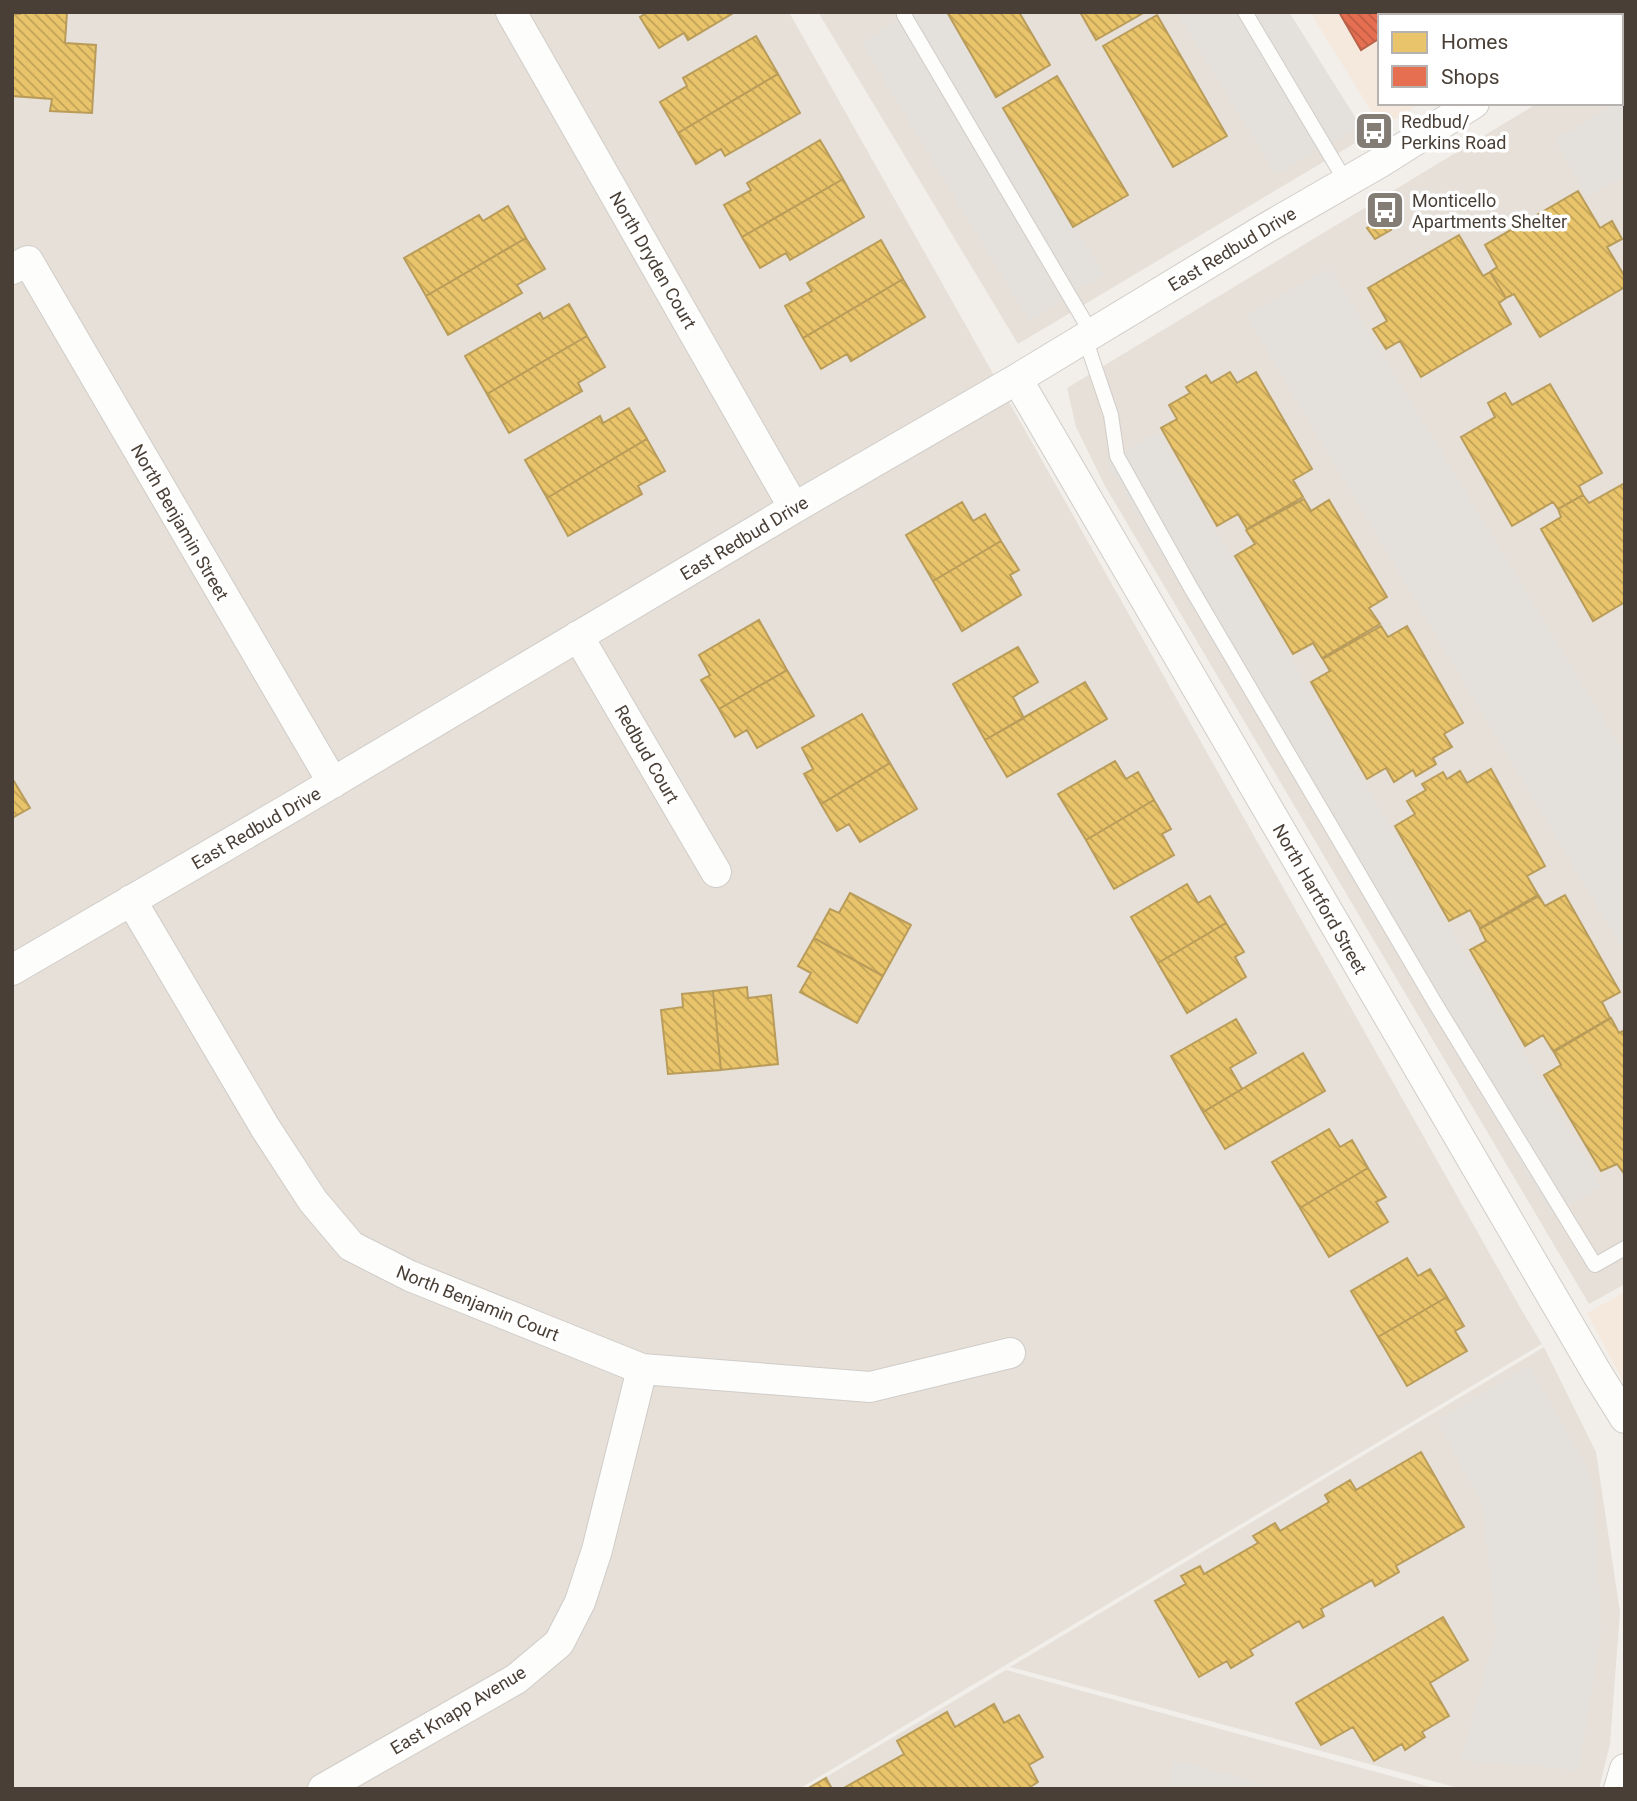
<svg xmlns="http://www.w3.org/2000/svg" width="1637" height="1801" viewBox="0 0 1637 1801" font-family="Roboto,sans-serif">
<defs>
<pattern id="homes-back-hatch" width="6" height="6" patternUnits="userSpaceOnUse" patternTransform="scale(1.75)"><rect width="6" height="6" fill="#e9c46a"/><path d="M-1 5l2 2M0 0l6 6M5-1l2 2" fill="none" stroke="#bfa158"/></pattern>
<pattern id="shops-back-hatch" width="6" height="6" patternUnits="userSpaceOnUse" patternTransform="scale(1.75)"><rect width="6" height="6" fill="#e76f51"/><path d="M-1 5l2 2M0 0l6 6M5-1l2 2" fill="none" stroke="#bd5d44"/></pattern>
</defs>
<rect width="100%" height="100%" fill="#f2efeb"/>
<path fill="#e6e0d8" d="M12 12H789L1521 1309 1542 1344 799 1789H12Z
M818 12H1289L1367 136 1018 344Z
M1625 51V1284L1589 1304 1105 486 1076 427 1067 388 1538 103H1621V53Z
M1544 1347 1596 1452 1620 1612 1610 1744 1599 1789H1462L1010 1667Z
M1006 1670 1438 1789H806Z"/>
<path fill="#f5e8dd" d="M1310 12H1579L1573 16H1380V103H1422L1381 127Z
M1625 1292V1385L1587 1313Z"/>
<path fill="#e4e0dc" d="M908 12H947L1073 227 1104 274 1029 321 862 43Z
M1176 12H1289L1360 126 1276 174Z
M1625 98V175L1587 197 1555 140 1616 103H1621V100Z
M1330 268 1625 755V953L1246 315Z
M1158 432 1602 1186 1552 1215 1107 462Z
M1529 1366 1586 1466 1594 1489 1601 1632 1579 1770 1461 1760 1496 1632 1483 1505 1437 1421Z
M1175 1760 1280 1789H1180L1168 1785Z"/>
<path fill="url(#homes-back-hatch)" stroke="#b99c5a" stroke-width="2" d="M20 12H67L65 43 96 45 92 113 50 111 52 99 12 96V14H20Z
M648 12H735L688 40 684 33 659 48 640 17Z
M947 12H1019L1050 65 996 97Z
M1080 12H1145L1096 40Z
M1157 15 1227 136 1173 167 1103 46Z
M756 36 778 74 678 133 660 102 687 86 683 78Z
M778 74 800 113 725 156 721 149 696 164 678 133Z
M1057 76 1128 195 1073 227 1003 108Z
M820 140 843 179 742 237 724 205 751 190 747 183Z
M843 179 864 217 790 260 786 253 760 268 742 237Z
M1578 191 1600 228 1612 221 1622 239 1607 247 1625 277V287L1540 337 1514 294 1506 298 1490 272 1497 267 1485 245Z
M508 206 526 238 426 296 404 258 479 215 483 221Z
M1384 218 1391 230 1375 239 1367 228Z
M1459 235 1483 276 1490 272 1506 298 1499 303 1511 324 1421 377 1400 341 1386 349 1373 329 1387 321 1368 288Z
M526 238 545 269 517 285 522 293 448 335 426 296Z
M881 240 903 279 803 338 785 306 812 291 807 283Z
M903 279 925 317 851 361 847 354 821 369 803 338Z
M569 304 587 336 487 394 465 356 540 313 543 319Z
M587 336 605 367 578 383 582 391 509 433 487 394Z
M1230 372 1237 383 1256 372 1312 469 1293 480 1303 497 1247 529 1238 514 1217 526 1161 428 1177 419 1169 405 1190 393 1186 387 1206 375 1211 383Z
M1550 384 1602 473 1579 486 1583 495 1558 509 1553 502 1512 526 1461 437 1495 417 1488 403 1505 393 1512 405Z
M629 408 647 439 547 498 525 460 600 416 603 423Z
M647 439 665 471 638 486 642 494 568 536 547 498Z
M1625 483V602L1593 621 1541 529 1561 517 1558 509 1583 495 1589 503Z
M1304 499 1311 511 1329 500 1387 597 1369 608 1380 624 1322 658 1313 643 1293 654 1235 556 1255 544 1246 530Z
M962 502 973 521 985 514 1001 541 933 581 906 535Z
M1001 541 1019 570 1010 575 1021 595 962 631 933 581Z
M759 620 787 670 719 709 701 680 710 675 699 655Z
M1381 626 1388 637 1407 626 1463 723 1444 734 1452 747 1433 758 1436 764 1416 776 1413 770 1394 782 1386 768 1367 779 1311 682 1330 671 1323 659Z
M1018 647 1038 682 1013 697 1024 718 985 740 953 684Z
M787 670 814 716 757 748 747 730 735 737 719 709Z
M1085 682 1107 719 1007 777 985 740Z
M862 714 890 763 821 804 804 774 813 769 802 748Z
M1115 761 1126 779 1138 772 1154 800 1086 840 1058 794Z
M890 763 917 809 860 842 849 824 837 831 821 804Z
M1491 769 1545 866 1527 876 1538 895 1480 928 1470 910 1449 921 1395 826 1415 814 1407 801 1426 790 1422 784 1443 772 1447 779 1460 771 1467 783Z
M12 778 30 808 12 818Z
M1154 800 1171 829 1162 834 1174 855 1114 889 1086 840Z
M1187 884 1198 903 1210 896 1226 923 1158 963 1131 917Z
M850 893 911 925 883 976 814 938 830 909 839 913Z
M1565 895 1620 992 1602 1002 1610 1018 1553 1051 1543 1035 1525 1046 1470 950 1486 941 1480 929 1539 896 1545 906Z
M1226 923 1244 952 1235 957 1246 977 1187 1013 1158 963Z
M814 938 883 976 857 1023 800 992 811 973 798 966Z
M747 987 748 998 771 995 778 1064 721 1070 713 991Z
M713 991 721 1070 668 1074 661 1010 683 1007 682 994Z
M1611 1018 1619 1033 1625 1030V1175L1617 1164 1601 1171 1544 1075 1561 1065 1554 1052Z
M1236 1019 1256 1053 1230 1068 1242 1089 1203 1112 1171 1056Z
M1303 1053 1325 1091 1225 1149 1203 1112Z
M1329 1129 1340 1147 1352 1140 1368 1168 1300 1208 1272 1162Z
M1368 1168 1386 1197 1376 1202 1388 1222 1329 1257 1300 1208Z
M1407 1258 1418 1276 1430 1269 1447 1297 1378 1337 1351 1291Z
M1447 1297 1464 1326 1455 1331 1467 1351 1407 1386 1378 1337Z
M1421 1452 1464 1527 1396 1566 1399 1572 1375 1586 1372 1580 1321 1609 1324 1616 1303 1628 1299 1621 1250 1650 1253 1655 1231 1668 1227 1661 1199 1677 1155 1601 1186 1584 1181 1576 1200 1566 1204 1574 1258 1543 1253 1536 1275 1523 1280 1531 1329 1502 1325 1495 1350 1480 1356 1490Z
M1443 1617 1468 1660 1430 1683 1449 1716 1422 1732 1425 1737 1405 1750 1402 1744 1374 1761 1353 1727 1321 1745 1296 1703Z
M994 1704 1004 1723 1019 1715 1043 1757 1029 1765 1038 1782 1027 1789H842L904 1754 897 1741 947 1712 955 1727Z
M826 1778 832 1789H807Z"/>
<path fill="url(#shops-back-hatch)" stroke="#b86149" stroke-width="2" d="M1339 12H1424L1418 16H1380V38L1361 50Z"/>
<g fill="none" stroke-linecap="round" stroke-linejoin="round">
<g stroke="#d0ccc8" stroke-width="16">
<path id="service" d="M1245 12 1346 182
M904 15 1092 334
M1085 338 1111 415 1117 456 1191 588 1435 1003 1595 1265 1625 1248"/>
</g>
<g stroke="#d0ccc8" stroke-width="32">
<path id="minor" d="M511 12 794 508
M1619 16 1625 12
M12 269 28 261 333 783
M1017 379 1598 1375 1625 1418
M578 636 716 872
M131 900 266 1129 313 1201 351 1246 410 1276 642 1369 870 1387 1010 1353
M12 970 290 808 794 508 1017 379 1268 227 1379 163 1474 103
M323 1789 516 1679 559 1643 580 1602 597 1550 642 1369
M1619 1789 1625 1769"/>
</g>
<use href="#service" stroke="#fdfdfc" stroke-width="14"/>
<use href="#minor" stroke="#fdfdfc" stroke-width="30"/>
</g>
<defs>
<g id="bus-square" transform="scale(2.0125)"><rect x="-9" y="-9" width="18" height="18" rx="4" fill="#847d75" stroke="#fff"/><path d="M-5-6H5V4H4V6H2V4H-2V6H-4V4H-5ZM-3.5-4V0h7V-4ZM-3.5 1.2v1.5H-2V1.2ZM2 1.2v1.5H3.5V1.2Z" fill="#fff"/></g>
</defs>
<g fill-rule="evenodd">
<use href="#bus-square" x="1374" y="131"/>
<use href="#bus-square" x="1385" y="210"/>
</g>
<g text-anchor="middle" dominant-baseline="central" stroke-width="7" stroke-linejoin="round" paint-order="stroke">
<g font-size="18" fill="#493f36" stroke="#fff" text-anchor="start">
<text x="1401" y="121">Redbud/<tspan x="1401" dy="21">Perkins Road</tspan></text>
<text x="1412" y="200">Monticello<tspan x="1412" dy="21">Apartments Shelter</tspan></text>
</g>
<g font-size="18" fill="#493f36" stroke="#fff">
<text transform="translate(1232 249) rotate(-31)">East Redbud Drive</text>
<text transform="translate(653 260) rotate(60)">North Dryden Court</text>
<text transform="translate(180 522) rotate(60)">North Benjamin Street</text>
<text transform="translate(744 538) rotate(-31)">East Redbud Drive</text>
<text transform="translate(647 754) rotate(60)">Redbud Court</text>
<text transform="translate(256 828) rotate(-30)">East Redbud Drive</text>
<text transform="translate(1320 899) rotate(60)">North Hartford Street</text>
<text transform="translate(478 1303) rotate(22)">North Benjamin Court</text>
<text transform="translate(458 1710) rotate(-31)">East Knapp Avenue</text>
</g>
</g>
<rect width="1637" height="1801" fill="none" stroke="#493f36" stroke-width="28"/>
<rect x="1378" y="14" width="245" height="91" fill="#ffffff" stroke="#b6b2af" stroke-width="2"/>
<rect x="1392" y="32" width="35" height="21" fill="#e9c46a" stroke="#b6b2af" stroke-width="2"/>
<text x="1441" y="49" font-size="21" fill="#493f36">Homes</text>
<rect x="1392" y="66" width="35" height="21" fill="#e76f51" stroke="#b6b2af" stroke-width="2"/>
<text x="1441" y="84" font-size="21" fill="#493f36">Shops</text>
</svg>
